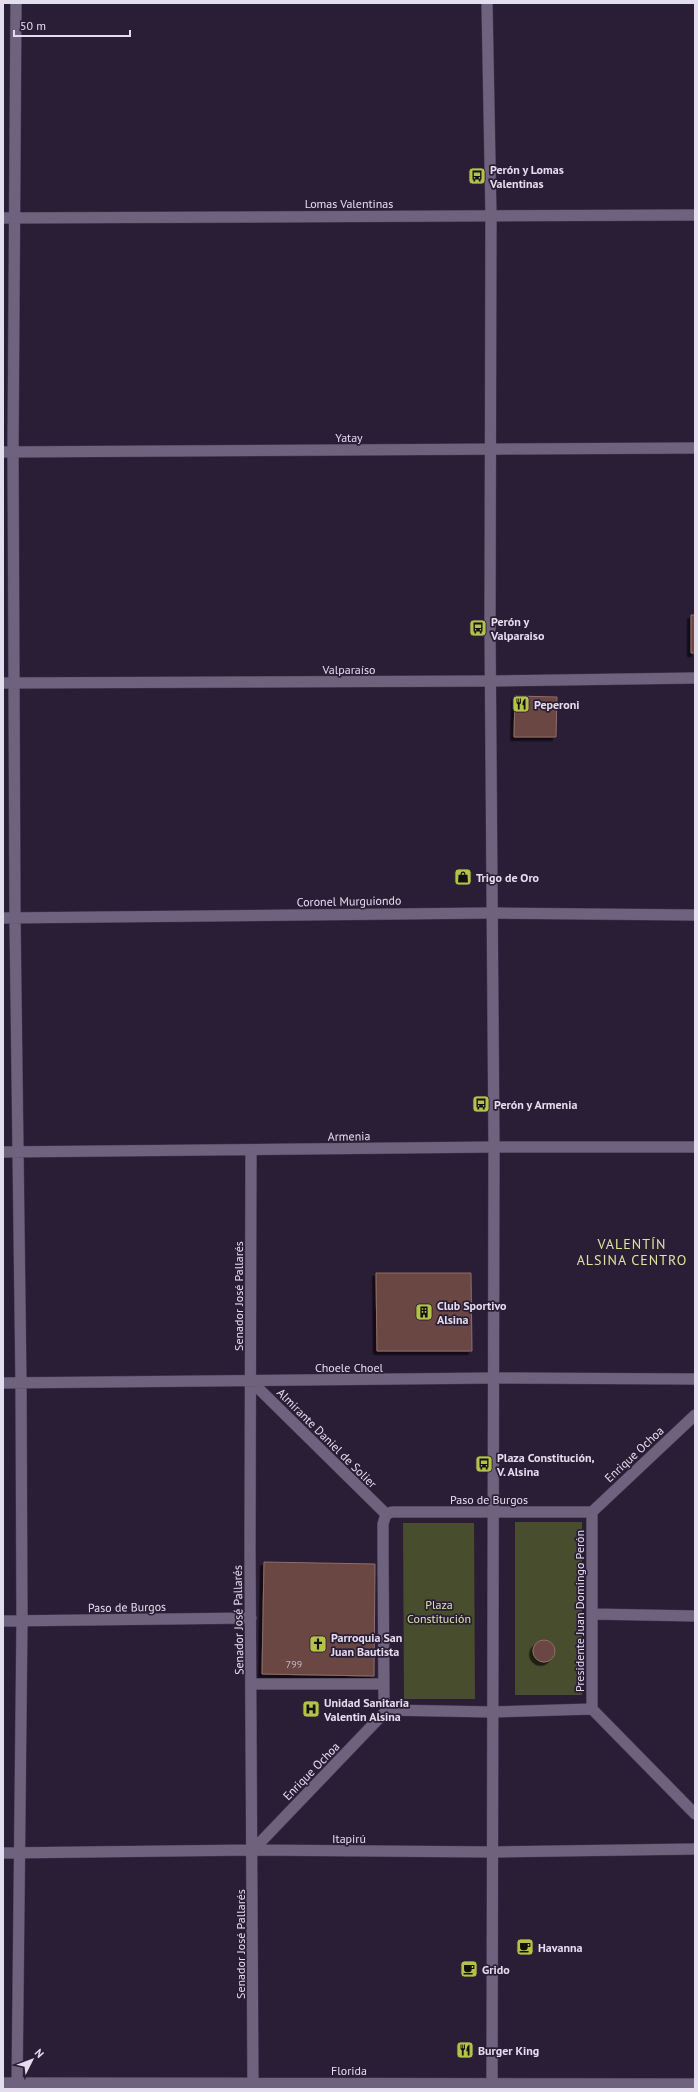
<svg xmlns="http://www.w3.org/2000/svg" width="698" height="2092" viewBox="0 0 698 2092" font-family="'PT Sans',sans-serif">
<defs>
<filter id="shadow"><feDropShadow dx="-3.5" dy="3.5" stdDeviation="0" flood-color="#0009"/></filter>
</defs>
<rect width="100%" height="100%" fill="#2a1e36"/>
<path fill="#474d2d" d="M515 1522H582V1695H515Z
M403 1523H474L475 1699H404Z"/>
<path fill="#6b4642" stroke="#8f6c69" filter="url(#shadow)" d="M691 615H695V653H691Z
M515 696 557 697 556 737H514Z
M376 1273H471L472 1351H377Z
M264 1562 375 1564 374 1676 262 1674Z
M533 1651a11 11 0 1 1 22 0a11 11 0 1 1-22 0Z"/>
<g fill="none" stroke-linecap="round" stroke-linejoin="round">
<g stroke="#443b4f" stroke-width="12">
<path id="minor" d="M16 3 13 452 15 918 21 1383 22 1621 17 2089
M3 218 695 215
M3 452 695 448
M3 683 491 681 695 678
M3 918 491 913 695 915
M251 1151 250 1550 253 2089
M3 1152 494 1147H695
M250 1380 386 1514
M3 1383 492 1378 695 1379
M592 1512V1709
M592 1512 695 1415
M386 1514 392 1512H592
M386 1514 383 1524V1551L384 1700 387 1710
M592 1614 695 1616
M3 1621 251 1618
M252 1684H384
M592 1709 695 1814
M387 1710 492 1712 592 1709
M253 1850 387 1710
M3 1853 253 1850 493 1852 695 1849
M3 2083 695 2084"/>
</g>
<g stroke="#443b4f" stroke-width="12">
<path id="tertiary" d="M487 3 491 216 490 627 494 1147 492 2089"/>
</g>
<use href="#minor" stroke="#6f627e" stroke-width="11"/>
<use href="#tertiary" stroke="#6f627e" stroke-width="11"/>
</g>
<defs>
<g id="bus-square" transform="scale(0.9)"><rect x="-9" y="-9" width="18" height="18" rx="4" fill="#b5c24a" stroke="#2a1e36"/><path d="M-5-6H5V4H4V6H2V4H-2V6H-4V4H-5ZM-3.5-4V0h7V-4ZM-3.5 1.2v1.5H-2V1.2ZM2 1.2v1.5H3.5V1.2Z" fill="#111"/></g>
<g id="restaurant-square" transform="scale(0.9)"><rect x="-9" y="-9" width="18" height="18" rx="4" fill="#b5c24a" stroke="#2a1e36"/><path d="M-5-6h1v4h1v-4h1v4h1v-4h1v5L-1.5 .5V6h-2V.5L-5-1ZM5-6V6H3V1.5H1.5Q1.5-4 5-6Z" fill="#111"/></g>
<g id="shop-square" transform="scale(0.9)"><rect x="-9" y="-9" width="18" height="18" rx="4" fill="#b5c24a" stroke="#2a1e36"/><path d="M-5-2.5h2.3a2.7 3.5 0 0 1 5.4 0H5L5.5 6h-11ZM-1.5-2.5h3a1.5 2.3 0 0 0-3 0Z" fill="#111"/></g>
<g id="building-square" transform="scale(0.9)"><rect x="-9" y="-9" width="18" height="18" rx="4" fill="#b5c24a" stroke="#2a1e36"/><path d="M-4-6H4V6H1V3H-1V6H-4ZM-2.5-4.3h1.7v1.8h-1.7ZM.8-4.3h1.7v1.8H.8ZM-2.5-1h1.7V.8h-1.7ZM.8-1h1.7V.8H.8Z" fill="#111"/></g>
<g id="church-square" transform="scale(0.9)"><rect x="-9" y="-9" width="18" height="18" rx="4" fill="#b5c24a" stroke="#2a1e36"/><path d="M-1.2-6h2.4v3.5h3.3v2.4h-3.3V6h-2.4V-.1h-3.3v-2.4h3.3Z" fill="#111"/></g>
<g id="hospital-square" transform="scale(0.9)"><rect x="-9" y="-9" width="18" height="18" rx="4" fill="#b5c24a" stroke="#2a1e36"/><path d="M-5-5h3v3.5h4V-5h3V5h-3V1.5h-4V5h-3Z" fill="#111"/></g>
<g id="cafe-square" transform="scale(0.9)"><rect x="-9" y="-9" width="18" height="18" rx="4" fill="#b5c24a" stroke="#2a1e36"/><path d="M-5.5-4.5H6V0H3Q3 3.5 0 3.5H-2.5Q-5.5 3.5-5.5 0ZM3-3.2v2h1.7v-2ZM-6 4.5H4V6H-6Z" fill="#111"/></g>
</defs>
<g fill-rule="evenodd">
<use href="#bus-square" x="477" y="176"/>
<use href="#bus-square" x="478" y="628"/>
<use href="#restaurant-square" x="521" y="704"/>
<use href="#shop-square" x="463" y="877"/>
<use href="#bus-square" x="481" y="1104"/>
<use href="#building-square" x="424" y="1312"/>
<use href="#bus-square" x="484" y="1464"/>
<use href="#church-square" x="318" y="1644"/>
<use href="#hospital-square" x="311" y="1709"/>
<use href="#cafe-square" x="525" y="1947"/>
<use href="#cafe-square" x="469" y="1969"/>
<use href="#restaurant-square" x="465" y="2050"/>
</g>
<g text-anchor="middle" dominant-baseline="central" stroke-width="3.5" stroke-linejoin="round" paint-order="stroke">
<g font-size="10" fill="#c6b7c2">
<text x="294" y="1664">799</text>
</g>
<g font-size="12" font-weight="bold" fill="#e4dded" stroke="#2a1e36" text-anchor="start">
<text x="490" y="169">Perón y Lomas<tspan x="490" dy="14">Valentinas</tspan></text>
<text x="491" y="621">Perón y<tspan x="491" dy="14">Valparaiso</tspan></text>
<text x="534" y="704">Peperoni</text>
<text x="476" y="877">Trigo de Oro</text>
<text x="494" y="1104">Perón y Armenia</text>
<text x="437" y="1305">Club Sportivo<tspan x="437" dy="14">Alsina</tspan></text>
<text x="497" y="1457">Plaza Constitución,<tspan x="497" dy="14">V. Alsina</tspan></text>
<text x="331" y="1637">Parroquia San<tspan x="331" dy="14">Juan Bautista</tspan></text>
<text x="324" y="1702">Unidad Sanitaria<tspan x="324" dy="14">Valentin Alsina</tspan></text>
<text x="538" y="1947">Havanna</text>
<text x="482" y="1969">Grido</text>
<text x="478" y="2050">Burger King</text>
</g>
<g font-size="12" fill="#e4dded" stroke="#2a1e36">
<text x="349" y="203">Lomas Valentinas</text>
<text x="349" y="437">Yatay</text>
<text x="349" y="669">Valparaíso</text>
<text transform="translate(349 901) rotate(-1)">Coronel Murguiondo</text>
<text transform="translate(349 1136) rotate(-1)">Armenia</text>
<text transform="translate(238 1296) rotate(-90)">Senador José Pallarés</text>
<text x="349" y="1367">Choele Choel</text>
<text transform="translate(327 1438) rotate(45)">Almirante Daniel de Solier</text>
<text transform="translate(634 1454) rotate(-43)">Enrique Ochoa</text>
<text x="489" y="1499">Paso de Burgos</text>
<text transform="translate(127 1607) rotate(-1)">Paso de Burgos</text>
<text transform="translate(579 1611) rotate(-90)">Presidente Juan Domingo Perón</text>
<text transform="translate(238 1620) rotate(-91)">Senador José Pallarés</text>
<text transform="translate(311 1771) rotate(-46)">Enrique Ochoa</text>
<text x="349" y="1838">Itapirú</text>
<text transform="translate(240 1944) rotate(-90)">Senador José Pallarés</text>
<text x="349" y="2070">Florida</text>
</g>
<g font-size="12" fill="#d9e5a6" stroke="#2a1e36">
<text x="439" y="1604">Plaza<tspan x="439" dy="14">Constitución</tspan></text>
</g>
<g font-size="14" letter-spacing="1" fill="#dbe698" stroke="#2a1e36">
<text x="632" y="1244">VALENTÍN<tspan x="632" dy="16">ALSINA CENTRO</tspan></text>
</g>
</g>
<rect width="698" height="2092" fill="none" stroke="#e4dded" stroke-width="8"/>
<g transform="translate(32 2060) rotate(48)" stroke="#2a1e36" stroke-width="3" paint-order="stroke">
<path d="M0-3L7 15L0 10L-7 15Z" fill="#e4dded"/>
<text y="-6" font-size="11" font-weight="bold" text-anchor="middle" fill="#e4dded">N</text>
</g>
<path d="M14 30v6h116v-6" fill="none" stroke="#e4dded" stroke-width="2"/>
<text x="20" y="30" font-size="12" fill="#e4dded" stroke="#2a1e36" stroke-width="3" paint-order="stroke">50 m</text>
</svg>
